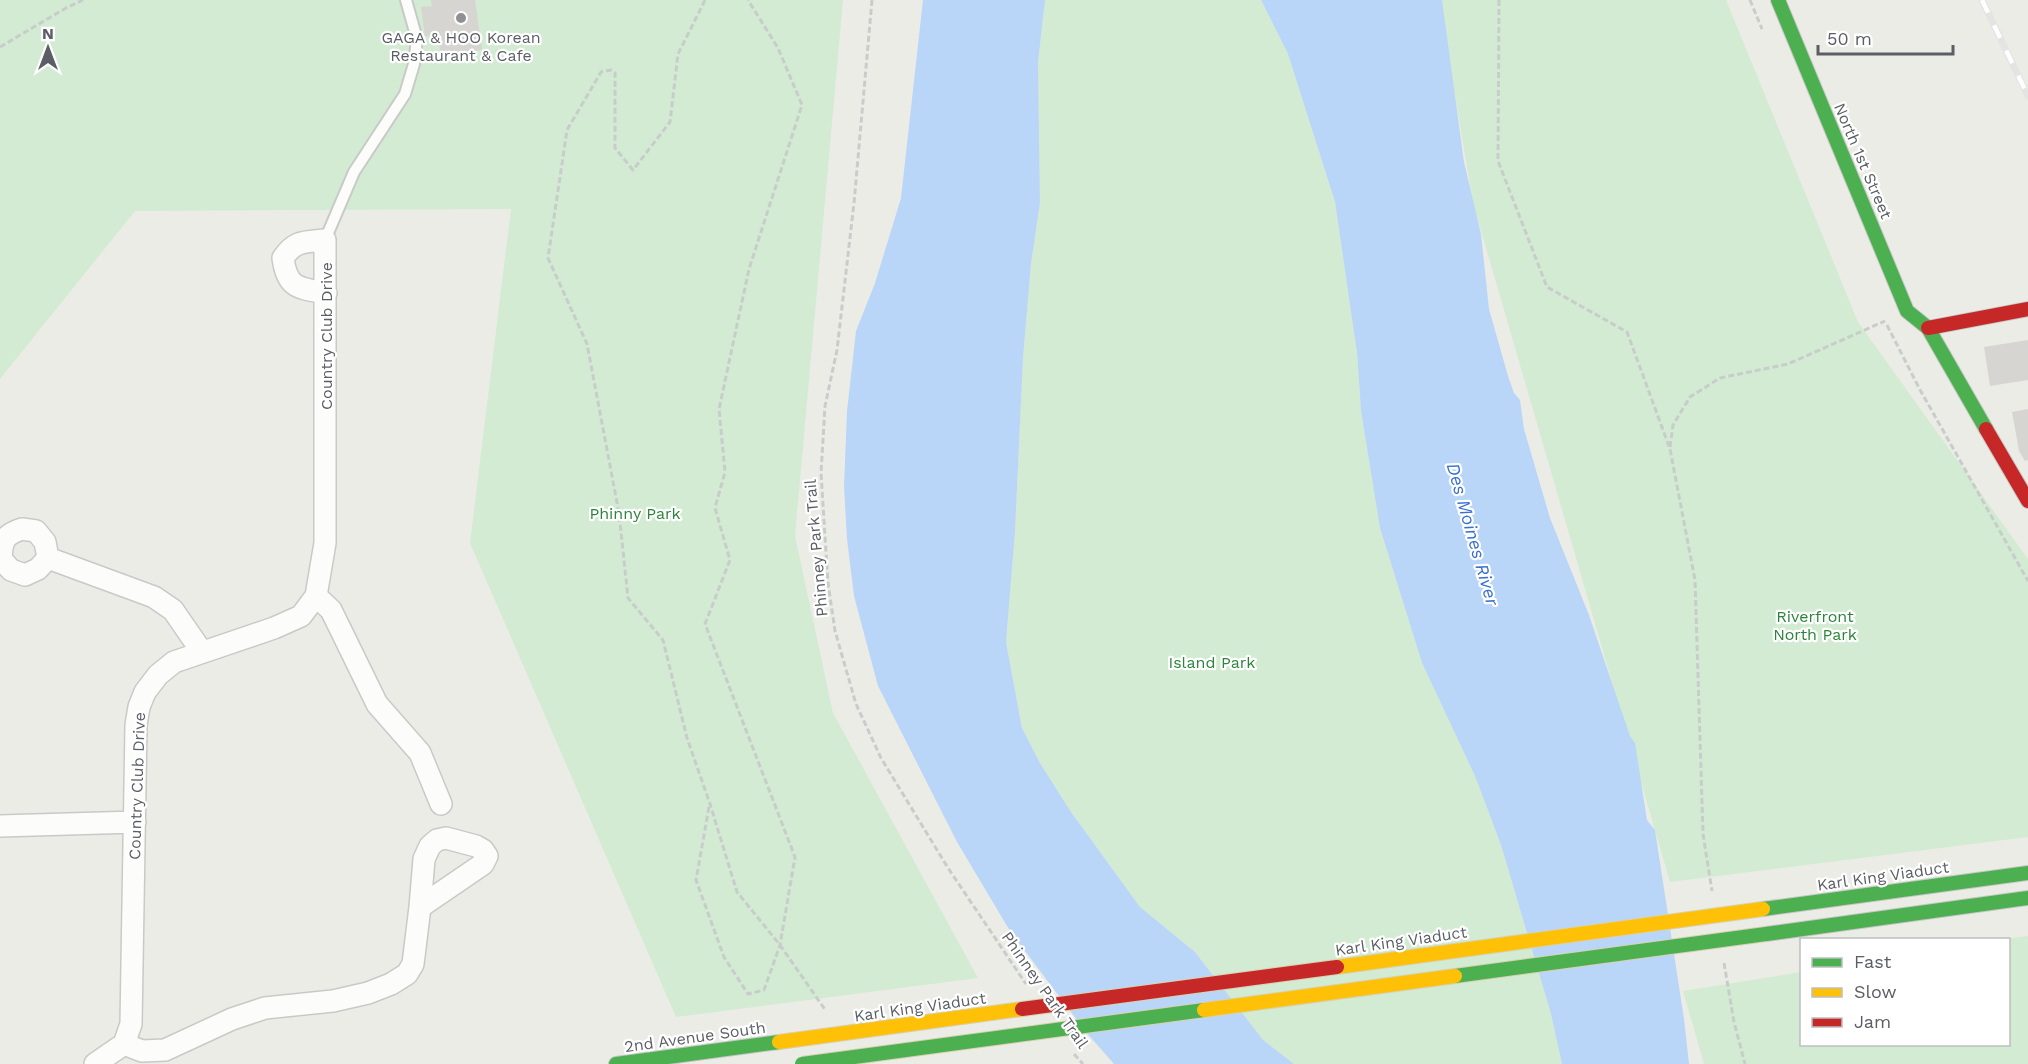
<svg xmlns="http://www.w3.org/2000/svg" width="2028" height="1064" viewBox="0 0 2028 1064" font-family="'Work Sans',sans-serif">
<rect width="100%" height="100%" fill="#ecece6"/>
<path fill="#d2ebd2" d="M0 0H843L795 536 833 713 978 978 676 1017 470 543 511 209 135 211 0 379Z
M1045 0H1261L1288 54 1335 202 1357 353 1361 411 1380 528 1422 663 1475 776 1501 845 1551 1014 1562 1064H1294L1263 1041 1195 952 1140 907 1071 812 1040 763 1022 728 1006 642 1015 532 1023 358 1031 264 1040 203 1038 63Z
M1439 0H1726L1858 322 2028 559V837L1670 882 1473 203Z
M2028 936V1064H1704L1683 991 1801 972 1802 1044H2008V940L2004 939Z"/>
<path fill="#b9d6f8" d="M923 0H1045L1038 63 1040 203 1031 264 1023 358 1015 532 1006 642 1022 728 1040 763 1071 812 1140 907 1195 952 1263 1040 1294 1064H1114L1086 1032 1010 931 957 842 878 686 854 596 847 539 844 487 847 411 856 331 875 283 901 198Z
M1261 0H1442L1464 162 1481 234 1489 309 1508 376 1514 393 1520 400 1524 429 1550 518 1589 615 1630 736 1635 743 1647 820 1655 830 1684 1019 1689 1064H1562L1551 1014 1501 845 1475 776 1422 663 1380 528 1361 411 1357 353 1335 202 1288 54Z"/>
<path fill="#d6d5d1" d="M431 0H475L482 50 441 56 438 34 425 36 421 7 432 6Z
M2028 340V380L1990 386 1984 347Z
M2028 409V460L2025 461 2019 451 2012 412Z"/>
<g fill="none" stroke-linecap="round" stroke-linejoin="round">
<g stroke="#c9cac8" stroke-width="14">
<path id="lane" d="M325 240 354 172 405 94 414 64 417 39 406 0"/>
</g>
<g stroke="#c9cac8" stroke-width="24">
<path id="street" d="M22 529 36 531 45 542 48 558 38 569 25 575 11 570 1 559C2 540 4 535 22 529Z
M48 558 154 597 173 610 202 652
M316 596 331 610 377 704 420 753 441 804
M0 826 135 822
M124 1044 142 1051 165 1050 232 1019 265 1008 333 1001 368 993 391 984 407 974 413 964 420 907 424 859 430 846 437 840 446 838 476 846 483 850 487 856 483 864 420 907
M95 1064 124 1044 131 1024 136 725 139 707 145 692 158 675 174 662 274 628 301 616 316 596 325 543V240C305 242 295 240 283 258 287 289 299 288 326 293"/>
</g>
<g stroke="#c7c8c7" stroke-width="16">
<path id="fast" d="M1778 0 1907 311 1928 328 1986 429
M1763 909 2028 873
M1766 934 2028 898
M616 1064 779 1042"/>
</g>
<g stroke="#c7c8c7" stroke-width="16">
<path id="jam" d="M1928 328 2028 309
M1986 429 2028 501"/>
</g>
<path stroke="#c8cdcb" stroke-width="3" stroke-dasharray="6 3" stroke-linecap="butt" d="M705 0 678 54 670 122 633 170 615 148V73L611 70 601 72 567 130 548 258 587 344 619 513 628 598 663 640 687 738 710 804 737 892 780 945 826 1011
M872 0 854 203 837 350 825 406 821 473 828 583 835 631 856 704 881 758 948 868 1026 984
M1499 0 1498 161 1547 287 1627 332 1670 449 1695 580 1703 834 1712 891
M1750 0 1762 29
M0 47 66 8 83 0
M1887 325 1919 388 2028 581
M1670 447 1673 425 1690 397 1720 378 1788 364 1885 321
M709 807 696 880 724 957 748 994 764 990 780 945 795 857 705 624 730 560 715 508 725 472 719 409 749 269 802 105 778 48 748 0
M1724 963 1734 1022 1745 1064
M1074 1054 1083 1064"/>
<use href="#lane" stroke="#fcfcfb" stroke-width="10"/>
<use href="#street" stroke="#fcfcfb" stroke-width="21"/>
<use href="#fast" stroke="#4caf50" stroke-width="14"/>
<use href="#jam" stroke="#c62828" stroke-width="14"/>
<g stroke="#e4e4e3" stroke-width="7">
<path id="rail" d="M1982 0 2028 96"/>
</g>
<use href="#rail" stroke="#fff" stroke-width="4.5" stroke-dasharray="14" stroke-linecap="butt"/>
<g stroke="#d7d1b1" stroke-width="16" stroke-linecap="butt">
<path id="fast-bridge" d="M1455 976 1766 934
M802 1064 1204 1010"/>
</g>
<g stroke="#d7d1b1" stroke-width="16" stroke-linecap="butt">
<path id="slow-bridge" d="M1337 967 1763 909
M1204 1010 1455 976
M779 1042 1022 1009"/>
</g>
<g stroke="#d7d1b1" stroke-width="16" stroke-linecap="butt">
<path id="jam-bridge" d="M1022 1009 1337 967"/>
</g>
<use href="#fast-bridge" stroke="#4caf50" stroke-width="14"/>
<use href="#slow-bridge" stroke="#ffc107" stroke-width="14"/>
<use href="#jam-bridge" stroke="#c62828" stroke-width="14"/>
</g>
<circle fill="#8e9092" stroke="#fff" stroke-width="2" cx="461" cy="18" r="6"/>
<g text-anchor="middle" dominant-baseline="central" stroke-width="4.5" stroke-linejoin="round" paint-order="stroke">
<g font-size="16" fill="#5b5e65" stroke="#fff">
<text x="461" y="37">GAGA &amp; HOO Korean<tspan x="461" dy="18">Restaurant &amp; Cafe</tspan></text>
</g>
<g font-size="16" fill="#5b5e65" stroke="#fff">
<text transform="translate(1863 161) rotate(67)">North 1st Street</text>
<text transform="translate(326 336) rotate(-90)">Country Club Drive</text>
<text transform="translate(816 548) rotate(-95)">Phinney Park Trail</text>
<text transform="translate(137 786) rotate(-88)">Country Club Drive</text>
<text transform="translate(1883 876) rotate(-8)">Karl King Viaduct</text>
<text transform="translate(1401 941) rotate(-8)">Karl King Viaduct</text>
<text transform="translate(1045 990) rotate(55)">Phinney Park Trail</text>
<text transform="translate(920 1007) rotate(-8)">Karl King Viaduct</text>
<text transform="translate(695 1037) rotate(-8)">2nd Avenue South</text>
</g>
<g font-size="16" fill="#2b843a" stroke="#fff">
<text x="635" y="513">Phinny Park</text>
<text x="1815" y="616">Riverfront<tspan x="1815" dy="18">North Park</tspan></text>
<text x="1212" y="662">Island Park</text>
</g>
<g font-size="18" font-style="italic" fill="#3970cf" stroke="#fff">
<text transform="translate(1473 534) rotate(74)">Des Moines River</text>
</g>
</g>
<rect x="1800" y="938" width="210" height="108" fill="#ffffff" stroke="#bdbfc1" stroke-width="1.5"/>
<rect x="1812" y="958" width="30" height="9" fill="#4caf50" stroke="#bdbfc1" stroke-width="1.5"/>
<text x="1854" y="968" font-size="18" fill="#5b5e65">Fast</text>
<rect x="1812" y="988" width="30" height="9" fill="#ffc107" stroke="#bdbfc1" stroke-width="1.5"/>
<text x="1854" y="998" font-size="18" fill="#5b5e65">Slow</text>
<rect x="1812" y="1018" width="30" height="9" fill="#c62828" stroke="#bdbfc1" stroke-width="1.5"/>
<text x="1854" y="1028" font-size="18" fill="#5b5e65">Jam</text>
<g transform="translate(48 48)" stroke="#ffffff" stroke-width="4.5" paint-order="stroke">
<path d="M0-4.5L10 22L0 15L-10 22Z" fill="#5b5e65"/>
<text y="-9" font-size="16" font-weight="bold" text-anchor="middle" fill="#5b5e65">N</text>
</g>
<path d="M1818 45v9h135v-9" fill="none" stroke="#5b5e65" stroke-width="3"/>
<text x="1827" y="45" font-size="18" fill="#5b5e65" stroke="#ffffff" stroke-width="4.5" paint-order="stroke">50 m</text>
</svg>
